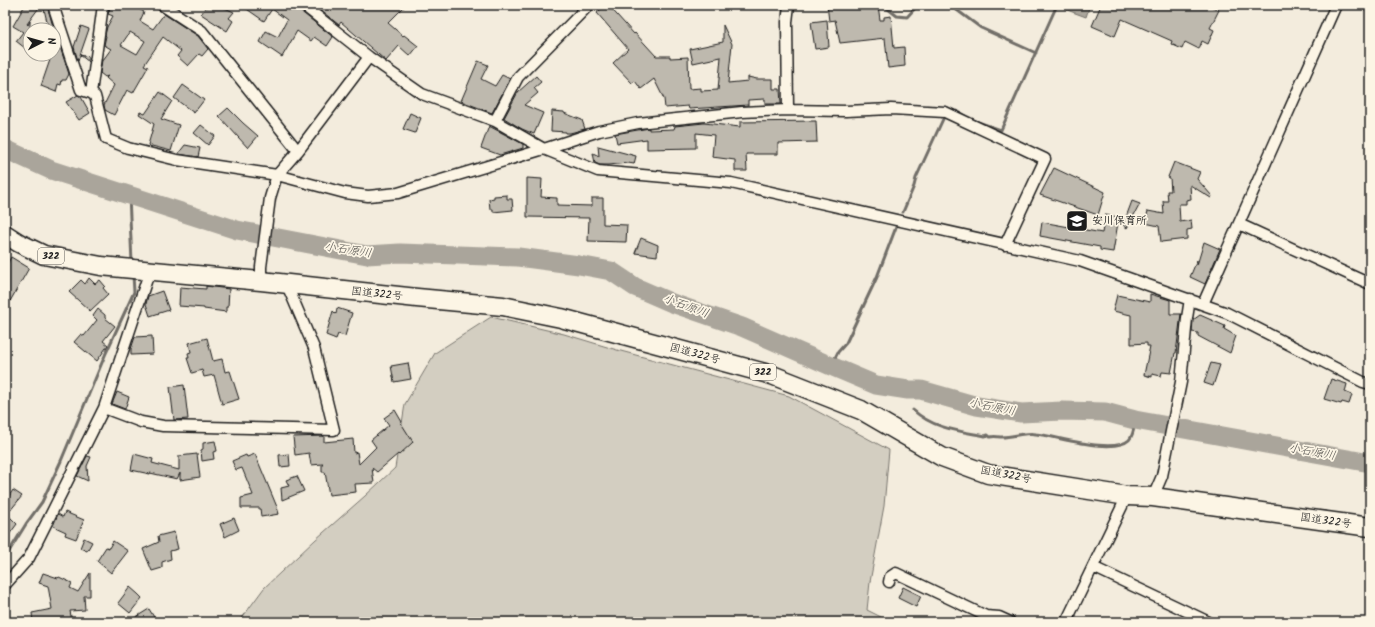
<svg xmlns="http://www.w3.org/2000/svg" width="1375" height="627" viewBox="0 0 1375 627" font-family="Kalam,'Klee One',sans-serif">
<rect width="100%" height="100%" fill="#f3ecdd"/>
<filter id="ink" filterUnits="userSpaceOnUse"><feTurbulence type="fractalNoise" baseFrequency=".025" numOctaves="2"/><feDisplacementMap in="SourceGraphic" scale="8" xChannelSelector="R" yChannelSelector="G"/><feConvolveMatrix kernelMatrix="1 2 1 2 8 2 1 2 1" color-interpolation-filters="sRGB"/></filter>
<g filter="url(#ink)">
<path fill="#d3cec1" stroke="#78756e" d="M491 317 564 334 617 350 789 396 889 450 884 506 870 582 867 610 891 622H239L264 588 315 540 365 496 395 468 405 404 435 353Z"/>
<path fill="#aaa59b" stroke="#716e68" d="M1068 5H1090L1086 17 1067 10Z"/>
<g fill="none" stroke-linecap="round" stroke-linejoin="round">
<path stroke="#716e68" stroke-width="3" d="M883 5 897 16 907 17 918 5
M950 5 981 28 1036 53
M957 111 965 116
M972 120 1001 130 1057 5
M129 195 132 263
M903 212 914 186 916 178 943 119
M831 366 838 352 846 343 877 277 898 222
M913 410C934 429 959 431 985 436L988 435 990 437C995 436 997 437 1002 437 1013 437 1025 432 1036 434 1056 436 1113 455 1129 440 1134 435 1134 427 1135 420
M5 558 26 524 42 502 61 461 106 353 134 292 133 275"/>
<path stroke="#aaa59b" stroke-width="19" d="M5 149 51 170 237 230 367 255 400 253 518 257 579 265 611 271 635 287 672 303 742 327 831 366 876 385 908 390H921L977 406 1021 413 1062 411 1105 412 1135 420 1370 463"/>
</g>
<path fill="#beb9ae" stroke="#1c1c1c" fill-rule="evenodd" d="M25 5H41L27 24 28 25 30 21V52L16 41 23 32 13 26Z
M43 5H47L54 30H49Z
M111 5H132L144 12 140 21 153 29 164 14 198 36 208 49 202 56 199 54 188 66 177 56 181 51 163 37 144 65 148 67 133 93 127 90 114 115 105 110 104 105 114 85 106 78 108 76 105 77 100 73 102 60H103L111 49 104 45 106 36 105 35 107 27 113 16 108 14ZM130 32 145 41 137 54 121 45Z
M208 5H218L234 12 229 18 233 21 227 31 201 14Z
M241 5H297L299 10 333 37 327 46 314 37 311 41 297 31 282 57 260 42 266 31 278 37 287 20 272 9 264 21Z
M314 5H406L388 23 403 36 404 35 418 46 410 56 399 46 386 61 341 22 339 25Z
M605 5H608L634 34 635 33 656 56H670V58L688 57 689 89 701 88V91L718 90 721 57 693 63 690 49 723 42V25L732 44 728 83 748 81V77L757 79H773V89H780L781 104H765V99L748 100V105L689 109 688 106 665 108 664 99 654 79 641 89 635 81 632 83 613 63 628 49 597 13Z
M827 5H846V7L878 5 880 20H884V17L891 16 894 48 904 47 905 66 888 68 885 38 840 43 835 20 829 21Z
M1101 5H1119L1127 9 1129 5H1208L1219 10 1210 28 1214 30 1208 44 1202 41 1199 49 1185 42 1182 49 1171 44 1172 41 1122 19 1115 36 1092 26Z
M827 20 829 47 815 49 811 22Z
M81 26 89 29 80 55 89 57V62L80 55 78 61 74 47Z
M57 38 69 74 66 80H62L61 85 58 84 56 92 41 86 52 54H54V45Z
M478 61 488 65 481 79 495 86 502 75 510 79 492 113 461 101Z
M536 76 541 82 534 88 538 93 524 105 543 113 534 134 522 129 504 118 518 92Z
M183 85 204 100 194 113 174 98Z
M160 92 172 101 161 119 179 125 171 151 148 145 154 124 139 114 140 112 145 114Z
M78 95 81 97 90 113 79 120 66 102Z
M228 108 243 123 258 136 248 148 219 116Z
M552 111 564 112V113L582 120 585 129 570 133H566V132L551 131Z
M410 113 421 118 415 133 403 129Z
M816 121 817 142 778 143V154H746L747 171H735V160L712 157 714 135 696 133V148L647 149V139L617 143 615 134 649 128V130L674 129 675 126 704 123 740 127V122Z
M201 125 215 136 208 145 194 133Z
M489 126 523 144V148L500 155 481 148Z
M185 145 200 148 198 157 178 154Z
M598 146 636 156 634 164 628 163 609 165H600L595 163 593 153 599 156Z
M1174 162 1200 172 1197 179 1212 196 1211 198 1190 185 1191 199 1186 200V204H1179L1180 222 1191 220 1192 229 1187 230V239L1161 242 1159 226 1145 223 1148 211 1164 214 1163 201H1168L1167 191H1171L1170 178 1168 177Z
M1054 168 1105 192 1098 215 1040 195Z
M527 178 542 179 541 197 557 198V205L592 206V198H603V224L627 225 626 242 588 241 589 218 527 217Z
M507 195V199H512L513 210 493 212V209H490L489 199 494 198V196Z
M1132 201 1140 204 1127 228 1123 225Z
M1105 215 1119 217 1113 252 1100 250V247L1040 236 1042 222 1102 233Z
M641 238 658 245 657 256 635 253Z
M1204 242 1220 249 1205 284 1190 277 1197 260V265Z
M11 257 29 268 5 310V268Z
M89 278 95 284 100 280 105 286 103 288 108 294 90 311 69 292 81 280 85 284Z
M206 286 229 289 228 307H226V312L204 309V308L179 306 180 287 206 289Z
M162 291 169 310 150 316 146 304 148 296Z
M1150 294 1170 300V314H1181L1176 353H1175L1171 373 1162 372 1161 376 1152 374V377L1144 375 1150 346H1147V343L1131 344V315L1113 311 1117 295 1150 302Z
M337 308 352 313 345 336 338 334 336 339 326 335 333 311 336 314Z
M98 309 105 315V318L115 326 103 341 108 345 97 361 74 342 81 334 84 336 97 320 93 316Z
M1200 315 1225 326 1224 329 1236 336 1230 353 1198 336V333L1192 332 1193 320Z
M152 336 153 354 131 355V349L135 337Z
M207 338 213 361 222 359 225 372 230 371 239 399 222 404 214 375 204 377 202 370 192 373 187 358H189L188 353 191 352 189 343Z
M408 363 411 379 394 382 391 366Z
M1211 363 1220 365 1213 386 1204 383Z
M1331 379 1347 384 1345 392 1352 395 1349 404 1342 402 1341 404 1324 399Z
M184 385 188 419 174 420 170 387Z
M117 392 129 397 125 409 112 404Z
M395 410 402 422 401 423 413 442 399 455 398 454 377 472 372 468 374 483 355 484 356 492 329 495 325 472H322V465L323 464 311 465 309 453 295 455 293 437 324 436V442L353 439 354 453 357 452 359 464 376 447 371 440 389 425 384 418Z
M215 441 217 451 213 452 214 459 202 461 201 450 203 449V443Z
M134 454 153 459 152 463 179 470V456L197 454 200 477 180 480V473L177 479 150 473V474L131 470Z
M255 454 277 507 279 514 261 517 260 508H241V498L253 495 242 468 236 470 232 461 246 455 247 457Z
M289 454 290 466 280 467 279 455Z
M87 456 91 457 87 466 88 481 77 476Z
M297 476 304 491 282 500 281 488 289 486 286 480Z
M13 490 22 496 5 517V502Z
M65 512 84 520 76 539 65 535 66 532 53 526 58 514 63 517Z
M9 516 17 524 5 540V521Z
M234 518 239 530 225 537 220 524Z
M174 532 178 549 170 551 171 559 162 562V568L152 571 143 549 159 542 158 536Z
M84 538 92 542 87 551 80 548Z
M113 541 128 551 111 573 97 561 106 547 109 548Z
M43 573 58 578 59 577 72 583 70 588 78 592 90 573V596H84L85 610 70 611 72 622H33L32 613 52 609 48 586 39 583Z
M130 587 138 594 142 598 130 613 118 603Z
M903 587 921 596 916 607 898 598Z
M149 609 157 622H128Z"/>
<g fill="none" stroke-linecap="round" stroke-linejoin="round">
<g stroke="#1c1c1c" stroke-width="13">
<path id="street" d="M53 5 81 90 91 93 95 96 106 139 128 148 177 160 277 175 345 193 368 196 398 193 544 149 599 131 638 123 742 112 788 110 846 111 891 109 945 112 1045 159 1005 245
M162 5 202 31 298 151
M303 5 369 57 422 94 495 121 544 149 598 171 731 183 1080 261 1227 313 1363 382 1370 384
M91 93 103 5
M788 110 787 22 789 5
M495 121 518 77 589 5
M1239 224 1370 284
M261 281V267L270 198 277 175 298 151 369 57
M1203 304 1336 5
M104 408 141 422 163 426 334 430 314 348 287 285
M1153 497 1162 476 1181 382 1187 318 1190 299
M1093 567 1209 622
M889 582 890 577 896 573 986 616 999 617 1010 622
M5 585 29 558 104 408 150 270
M1066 622 1127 496"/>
</g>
<g stroke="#1c1c1c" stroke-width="21">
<path id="highway" d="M5 234 19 243 44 255 101 266 261 281 417 298 503 306 561 318 772 375 861 410 942 457 988 474 1127 496 1153 497 1370 527"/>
</g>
<use href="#street" stroke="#fcf5e5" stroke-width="10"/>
<use href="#highway" stroke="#fcf5e5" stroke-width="18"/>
</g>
</g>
<defs>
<g id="school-square" transform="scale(1.15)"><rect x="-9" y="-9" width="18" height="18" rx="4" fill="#1c1c1c" stroke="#fcf5e5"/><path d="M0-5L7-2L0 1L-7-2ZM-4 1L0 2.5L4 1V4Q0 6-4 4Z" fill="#fff"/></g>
</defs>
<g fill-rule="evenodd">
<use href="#school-square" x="1077" y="221"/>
</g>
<g text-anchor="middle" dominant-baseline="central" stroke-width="3.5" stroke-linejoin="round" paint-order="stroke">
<g fill="#fcf5e5" stroke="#5f5d58" stroke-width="1">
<rect x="38" y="248" width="26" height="16" rx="3"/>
<rect x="750" y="364" width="26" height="16" rx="3"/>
</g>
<g font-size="10" font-weight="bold" fill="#1c1c1c">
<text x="51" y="256">322</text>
<text x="763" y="372">322</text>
</g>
<g font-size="11" font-weight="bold" fill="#1c1c1c" stroke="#fcf5e5" text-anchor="start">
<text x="1092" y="221">安川保育所</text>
</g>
<g font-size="11" fill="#1c1c1c" stroke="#fcf5e5">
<text transform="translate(377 294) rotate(6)">国道322号</text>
<text transform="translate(695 354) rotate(15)">国道322号</text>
<text transform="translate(1006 475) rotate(11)">国道322号</text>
<text transform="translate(1326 521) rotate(8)">国道322号</text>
</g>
<g font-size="12" font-style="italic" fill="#55534f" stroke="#fcf5e5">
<text transform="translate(348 250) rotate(9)">小石原川</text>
<text transform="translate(686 306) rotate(20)">小石原川</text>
<text transform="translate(992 407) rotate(11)">小石原川</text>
<text transform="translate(1312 452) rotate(10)">小石原川</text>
</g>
</g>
<rect width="1375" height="627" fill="none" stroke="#fcf5e5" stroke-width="20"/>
<rect x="10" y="10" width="1355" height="607" fill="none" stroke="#1c1c1c" stroke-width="1.5" filter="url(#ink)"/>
<g transform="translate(42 42) rotate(84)"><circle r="19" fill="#fcf5e5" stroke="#a29e95"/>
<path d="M0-3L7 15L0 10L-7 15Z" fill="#1c1c1c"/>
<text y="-6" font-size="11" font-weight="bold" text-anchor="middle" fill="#1c1c1c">N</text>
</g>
</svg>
